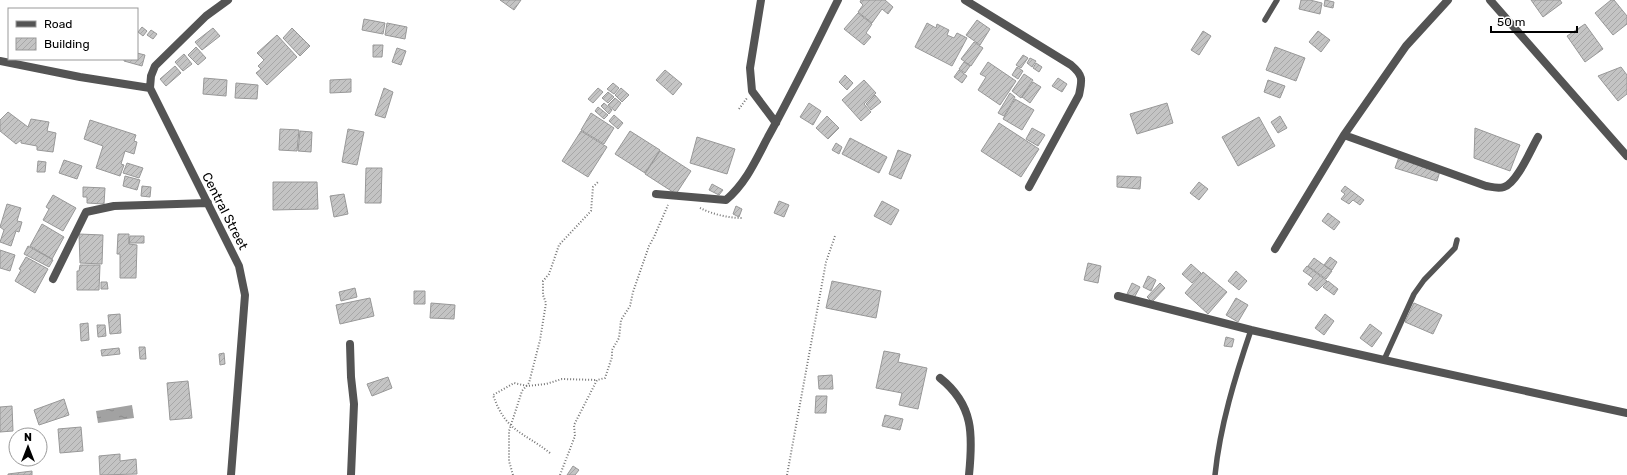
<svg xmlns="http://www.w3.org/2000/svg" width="1627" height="475" viewBox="0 0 1627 475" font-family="Rubik,sans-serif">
<defs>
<pattern id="water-ripples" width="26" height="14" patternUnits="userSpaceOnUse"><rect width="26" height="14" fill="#a2a2a2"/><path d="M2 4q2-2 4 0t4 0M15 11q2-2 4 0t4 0" fill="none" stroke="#8a8a8a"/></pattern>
<pattern id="building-hatch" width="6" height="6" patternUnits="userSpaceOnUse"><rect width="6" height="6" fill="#c4c4c4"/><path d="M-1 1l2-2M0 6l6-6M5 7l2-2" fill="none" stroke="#a7a7a7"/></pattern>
</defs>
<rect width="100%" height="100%" fill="#fff"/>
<path fill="url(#water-ripples)" d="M132 405 134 418 98 423 96 411Z"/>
<path fill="url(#building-hatch)" stroke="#989898" d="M500 0H521L514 10Z
M861 0H885L893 7 888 14 882 9 872 23 858 12 863 5 860 2Z
M1301 0H1310L1322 3 1320 14 1299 9Z
M1325 0 1334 2 1333 8 1324 6Z
M1531 0H1560L1562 3 1543 17Z
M1611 0H1614L1627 16V24L1613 35 1595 13Z
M858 13 872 24 866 33 871 37 864 45 844 29Z
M364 19 385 23 383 34 362 30Z
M977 20 990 29 980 45 966 35Z
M387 23 407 27 405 39 385 35Z
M927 23 936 28 937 24 949 30 947 35 954 38 957 33 967 38 952 66 915 47Z
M1585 24 1603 49 1585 62 1567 36Z
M142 27 147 31 143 36 138 32Z
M213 28 220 36 202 50 195 42Z
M292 28 310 46 300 56 283 38Z
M151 30 157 34 153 39 147 35Z
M1203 31 1211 36 1199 55 1191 50Z
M1318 31 1330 40 1321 52 1309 42Z
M277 35 297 57 267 85 256 73 261 69 258 66 264 60 257 53Z
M974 42 983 48 971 66 961 59Z
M373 45H383L382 57H373Z
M196 47 206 58 198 65 188 55Z
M1275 47 1305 58 1296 81 1266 70Z
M397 48 406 51 401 65 392 62Z
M137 53 145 55 142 66 124 61V59H137Z
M184 54 192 64 183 71 175 62Z
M1023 55 1028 58 1021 68 1016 65Z
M1030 58 1036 61 1032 67 1027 63Z
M964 62 970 66 965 73 959 69Z
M988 62 1016 81 1000 105 978 90 986 77 980 74Z
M1036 63 1042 67 1039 72 1033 68Z
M175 66 181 73 166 86 160 79Z
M1017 67 1023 71 1018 79 1012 75Z
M1621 67 1627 75V94L1618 101 1598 76Z
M665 70 682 84 673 95 656 80Z
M959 70 967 76 962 83 954 77Z
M1024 74 1033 80 1021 98 1012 91Z
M845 75 853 83 847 90 839 82Z
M204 78 227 80 226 96 203 94Z
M1058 78 1067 84 1062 92 1052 86Z
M351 79V92L330 93V80Z
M864 80 876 93 864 104 871 112 861 121 842 100Z
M1268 80 1285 86 1280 98 1264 92Z
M1033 82 1041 87 1030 103 1022 97Z
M236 83 258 85 257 99 235 98Z
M613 83 619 88 614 94 607 89Z
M384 88 393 92 385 118 375 115Z
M598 88 603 92 593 103 588 99Z
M621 88 629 95 622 102 615 95Z
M608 92 614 97 608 103 602 98Z
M1010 93 1015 97 1004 116 998 113Z
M875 95 881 102 871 110 866 104Z
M615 98 621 103 615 111 608 105Z
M1015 99 1034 110 1022 130 1003 119Z
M604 103 612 110 609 114 601 106Z
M809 103 821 111 813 125 800 117Z
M1167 103 1173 123 1137 134 1130 114Z
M598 107 608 115 604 119 595 111Z
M8 112 28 127 31 119 49 122 47 131 56 133 53 152 37 150V146L21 143V140L16 144 0 131V120Z
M591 113 614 128 604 144 581 130Z
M614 115 623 123 618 129 609 121Z
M827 116 839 128 828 139 816 128Z
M1280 116 1287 128 1278 133 1271 122Z
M1259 117 1275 146 1238 166 1222 137Z
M90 120 136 135 134 141 137 142 134 154 125 151 121 164 124 165 120 176 96 168 103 146 84 139Z
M999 123 1039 149 1021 177 981 151Z
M1032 128 1045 135 1038 146 1026 139Z
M1475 128 1520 145 1510 171 1474 158Z
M280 129 299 130 297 151 279 150Z
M348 129 364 132 357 165 342 162Z
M300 131 312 132 311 152 298 151Z
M581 131 607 147 588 177 562 161Z
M630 131 660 150 645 173 615 154Z
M697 137 735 149 727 174 690 163Z
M850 138 887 157 879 173 842 154Z
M836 143 842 147 839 154 832 150Z
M898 150 911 155 901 179 889 174Z
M660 151 691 171 676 194 645 174Z
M1399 157 1440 171 1437 181 1395 168Z
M64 160 82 166 77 179 59 173Z
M38 161 46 162 45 172H37Z
M127 163 143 168 139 178 123 173Z
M366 168H382L381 203H365Z
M125 176 140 180 137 190 123 186Z
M1117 176 1141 177 1140 189 1117 187Z
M273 182H317L318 209 273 210Z
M1199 182 1208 189 1199 200 1190 193Z
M712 184 723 190 719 195 709 190Z
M142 186 151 187 150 197 141 196Z
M1345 186 1364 200 1360 205 1353 200 1349 204 1341 199 1345 194 1341 191Z
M83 187 105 188 104 204 87 203V197H83Z
M344 194 348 214 334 217 330 196Z
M53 195 76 208 63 231 43 220 49 209 46 207Z
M779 201 789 205 784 217 774 213Z
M882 201 899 210 891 225 874 216Z
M7 204 21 208 17 221 22 222 19 232 16 231 11 246 0 242 4 230 0 227Z
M736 206 742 209 739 217 733 214Z
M1328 213 1340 222 1334 230 1322 221Z
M42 224 64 237 52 259 30 246Z
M79 234 103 235 102 264 80 263Z
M118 234H129V244L137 245 136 278H120V254H117Z
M130 236H144V243H129Z
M28 246 53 260 49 267 24 254Z
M0 250 15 255 10 271 0 268Z
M26 257 48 269 35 293 15 281 21 270 19 269Z
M1330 257 1337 262 1332 270 1324 265Z
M1314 258 1332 271 1326 279 1308 266Z
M1088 263 1101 266 1098 283 1084 280Z
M1191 264 1201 273 1192 283 1182 274Z
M80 265H100L99 290H77V271H79Z
M1307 266 1327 281 1317 291 1308 284 1313 278 1303 271Z
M1236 271 1247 281 1239 290 1228 281Z
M1203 272 1227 292 1208 314 1185 293Z
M1148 276 1156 280 1151 291 1143 287Z
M832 281 881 291 876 318 826 308Z
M1328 281 1338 289 1334 295 1323 287Z
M101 282H107L108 289H101Z
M1132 283 1140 287 1134 298 1127 294Z
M1160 283 1165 288 1152 302 1147 297Z
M355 288 357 297 341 301 339 292Z
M414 291H425V304H414Z
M370 298 374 316 340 324 336 305Z
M1236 298 1248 305 1238 322 1226 315Z
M431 303 455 305 454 319 430 318Z
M1414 303 1442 315 1433 334 1405 322Z
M120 314 121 333 110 334 108 315Z
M1325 314 1334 321 1324 335 1315 328Z
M88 323 89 340 81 341 80 324Z
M1370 324 1382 333 1372 347 1360 338Z
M97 325H105L106 336 98 337Z
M1226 337 1234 339 1232 347 1224 346Z
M139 347H145L146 359H140Z
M119 348 120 354 102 356 101 350Z
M884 351 900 354 898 362 927 368 918 409 899 405 902 393 876 388Z
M224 353 225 364 220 365 219 354Z
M832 375 833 389H819L818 376Z
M388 377 392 388 372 396 367 384Z
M188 381 192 418 170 420 167 383Z
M816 396H827L826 413H815Z
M64 399 69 415 39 425 34 410Z
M12 406 13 431 0 432V407Z
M885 415 903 419 900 430 882 426Z
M81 427 83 451 60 453 58 429Z
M120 454V461L136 459 137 474 100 475 99 456Z
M573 466 579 470 575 475H567Z
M32 471V475H8V474Z"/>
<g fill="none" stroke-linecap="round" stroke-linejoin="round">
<path stroke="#767676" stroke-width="2" stroke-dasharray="1 2" stroke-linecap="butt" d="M739 109 747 98
M700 208C712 214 728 218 742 218
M550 453C522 431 506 432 493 395L514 383 527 386 546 384 562 379 597 380
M513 475 509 461V431L522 391 529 383 540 340 546 303 543 295V281L549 274 559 245 591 211 593 187 599 181
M560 475 575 436 574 425 597 380 605 378 612 357V350L619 338 621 320 630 306 633 292 649 246 654 237 668 205
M787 475 826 262 835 236"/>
<path stroke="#545454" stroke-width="5.5" d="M1265 20 1277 0
M1384 360 1414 294 1424 280 1455 248 1457 240
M1215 475C1220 426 1235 377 1251 330"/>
<path stroke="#545454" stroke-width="8" d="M228 0 206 16 155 66 151 76 150 88 239 266 245 295 231 475
M761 0 750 68 752 91 776 123
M965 0 1071 65C1084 76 1082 80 1079 95L1029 187
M1448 0 1406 46 1344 135 1486 186C1492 187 1498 189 1504 187 1517 183 1531 149 1538 137
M1490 0 1627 156
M0 61 80 77 150 88
M656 194 726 200C746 183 756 160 768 137 793 92 815 46 838 0
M1275 249 1344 135
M53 279 86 212 114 206 208 203
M1118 296 1251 330 1384 360 1627 413
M350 344 351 377 354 404 351 475
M940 378C974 405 973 435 969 475"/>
</g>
<g text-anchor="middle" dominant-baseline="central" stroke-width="3.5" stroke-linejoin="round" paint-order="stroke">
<g font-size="13" fill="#000" stroke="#fff">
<text transform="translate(225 211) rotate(63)">Central Street</text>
</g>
</g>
<rect x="8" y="8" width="130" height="52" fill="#ffffff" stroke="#999999"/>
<rect x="16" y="21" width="20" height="6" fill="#545454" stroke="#999999"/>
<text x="44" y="28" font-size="12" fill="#000000">Road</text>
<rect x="16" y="38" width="20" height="12" fill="url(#building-hatch)" stroke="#999999"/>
<text x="44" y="48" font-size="12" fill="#000000">Building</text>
<g transform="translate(28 447)"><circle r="19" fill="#ffffff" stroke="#999999"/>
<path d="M0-3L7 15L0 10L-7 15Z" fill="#000000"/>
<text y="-6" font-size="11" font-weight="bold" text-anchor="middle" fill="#000000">N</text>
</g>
<path d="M1491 26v6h86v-6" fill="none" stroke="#000000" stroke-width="2"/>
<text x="1497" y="26" font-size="12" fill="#000000" stroke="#ffffff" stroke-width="3" paint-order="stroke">50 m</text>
</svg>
